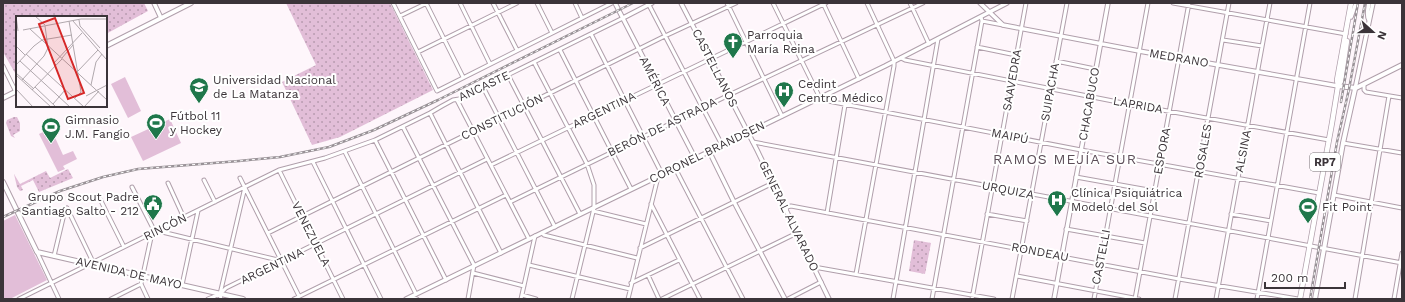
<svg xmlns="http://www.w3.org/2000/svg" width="1405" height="302" viewBox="0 0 1405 302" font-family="'Work Sans',sans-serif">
<defs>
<pattern id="grass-dots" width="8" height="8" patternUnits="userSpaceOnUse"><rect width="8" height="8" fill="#e2bed8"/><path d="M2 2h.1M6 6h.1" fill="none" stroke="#b89bb0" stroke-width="1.8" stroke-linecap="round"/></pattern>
</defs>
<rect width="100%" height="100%" fill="#fef6fb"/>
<path fill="url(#grass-dots)" d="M4 3H144L148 11 106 34V17H17V72L15 73 3 52Z
M286 3H390L433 90 340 137 312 145 282 82 316 65Z
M14 117H17L20 123V131L13 135 15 138 11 136 6 123 7 120Z
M68 169 73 178 39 192 33 180 21 186 23 190 20 191 17 187 14 174 20 184 46 171 50 178Z
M914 240 931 243 925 274 909 271Z"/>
<path fill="#e2bed8" d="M125 77 141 111 128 118 111 84Z
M170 119 181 143 143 161 131 137Z
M47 130 49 133 52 131 63 155 73 151 77 159 63 166 65 169 58 172 39 134Z
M15 215 47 280 10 299H3V221Z"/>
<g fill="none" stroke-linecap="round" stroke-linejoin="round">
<g stroke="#b09fab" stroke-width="5">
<path id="minor" d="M393 3 437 91 612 3
M426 3 463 77
M460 3 490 64
M493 3 517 50
M537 3 552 33
M575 3 582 18
M727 3 782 116
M773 3 820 98 823 100 1081 150 1319 193
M823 3 859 79
M910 3 929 44
M1173 3 1346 34
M649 5 722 145
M400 16 427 3
M982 21 1003 25
M591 34 662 174
M1223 40 1262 46
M977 47 1016 55
M560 50 631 189
M418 52 517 3
M901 58 905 60 1123 103 1329 140
M1056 61 1095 69
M534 62 587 164 594 185V208L572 299
M3 66 16 92
M508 75 580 214
M1364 85V90L1366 92 1402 98
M483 87 555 227
M457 100 529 239
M430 113 501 253
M403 127 474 265 468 299
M375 140 446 280
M753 142 1402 263
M1343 143 1402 153
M345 152 416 294
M313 162 381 299
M491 165 826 3
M675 168 743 299
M279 170 343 299
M1076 177 1154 191
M240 178 299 296
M204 180 215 202
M168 183 184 218
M132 187 155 232
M98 195 124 247
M1334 195 1402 208
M510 202 729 95 923 3
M651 204 700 299
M67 208 93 262
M593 211 646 224
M786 211 787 207 791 206 1179 279 1298 299
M827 213 845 105
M987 214 1027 221
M1231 214 1271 221
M1066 229 1145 243
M158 231 282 261
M268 233 665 36 736 3
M542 233 544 235 637 258
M640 248 773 183
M37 252 59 299
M54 256 65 210 67 208
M529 265 630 289
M814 267 994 299
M473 273 524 286
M856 274 894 66V61L867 3
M648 275 659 299
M1017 276 1139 299
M631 283 679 260
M182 285 198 211
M522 295 536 299
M411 297 417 299
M19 299 279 170 325 158 375 140 430 113 442 106 453 100 459 99 623 18
M111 299 141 284
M148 299 141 284 152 233
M208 299 220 294 226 288 487 159
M221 299 220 294 245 187
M294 299 506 195
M521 299 535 236
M628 299 657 181 656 177
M662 299 797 233
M788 299 821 282
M893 299 938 39
M932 299 982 21 981 17
M972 299 1026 3
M1012 299 1067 3
M1094 299 1148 3
M1135 299 1189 3
M1175 299 1229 3
M1216 299 1270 3
M1257 299 1310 3
M1355 299 1389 96
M1394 299 1402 253"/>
</g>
<g stroke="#b09fab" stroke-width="5.5">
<path id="tertiary" d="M154 3 161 18
M615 3 695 158
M681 3 757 150 829 299
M980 3 1003 25 1139 51 1338 86
M1369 3C1368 9 1366 15 1369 20
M1351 17 1356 3
M623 18 652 3
M1355 89 1373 3
M709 151 734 202 785 299
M406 299 885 66 1007 3
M1054 299 1108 3"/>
</g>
<g stroke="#b09fab" stroke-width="6">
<path id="secondary" d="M106 46 191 3
M1338 86 1356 88 1402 65
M3 98 17 91
M3 182 37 252 243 299
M1315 299 1343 143 1355 89"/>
</g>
<g stroke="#b09fab" stroke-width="6">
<path id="primary" d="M1338 86 1341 81 1347 41
M1300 299 1332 123 1338 86 1337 80 1351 3"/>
</g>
<use href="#minor" stroke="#fff" stroke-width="3"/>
<use href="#tertiary" stroke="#fff" stroke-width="3.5"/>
<use href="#secondary" stroke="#fff" stroke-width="4"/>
<use href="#primary" stroke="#fff" stroke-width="4.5"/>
<g stroke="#999297" stroke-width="2.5">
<path id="rail" d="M1341 102 1358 3
M3 217 60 191 103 177 138 169 239 161 280 157 329 147 374 130 438 100 633 3
M1310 299 1337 142 1349 89 1365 3"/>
</g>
<use href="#rail" stroke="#fff" stroke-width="1" stroke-dasharray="3" stroke-linecap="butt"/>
</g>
<defs>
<g id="church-pin" transform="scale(1)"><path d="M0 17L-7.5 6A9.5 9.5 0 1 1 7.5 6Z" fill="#1f774b" stroke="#fff"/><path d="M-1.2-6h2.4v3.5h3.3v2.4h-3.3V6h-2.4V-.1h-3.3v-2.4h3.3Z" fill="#fff"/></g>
<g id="university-pin" transform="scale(1)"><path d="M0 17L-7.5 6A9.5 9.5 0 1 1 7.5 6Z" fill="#1f774b" stroke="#fff"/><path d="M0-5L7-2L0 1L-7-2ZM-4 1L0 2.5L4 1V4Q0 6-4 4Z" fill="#fff"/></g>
<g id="hospital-pin" transform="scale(1)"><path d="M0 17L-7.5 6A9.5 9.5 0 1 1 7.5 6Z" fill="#1f774b" stroke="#fff"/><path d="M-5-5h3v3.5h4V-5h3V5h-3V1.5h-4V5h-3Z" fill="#fff"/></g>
<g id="stadium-pin" transform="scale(1)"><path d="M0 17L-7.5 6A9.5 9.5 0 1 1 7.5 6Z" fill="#1f774b" stroke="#fff"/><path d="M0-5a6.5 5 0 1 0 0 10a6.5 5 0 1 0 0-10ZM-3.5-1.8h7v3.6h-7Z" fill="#fff"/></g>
<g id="civic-pin" transform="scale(1)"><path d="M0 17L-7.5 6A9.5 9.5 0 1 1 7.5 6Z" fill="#1f774b" stroke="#fff"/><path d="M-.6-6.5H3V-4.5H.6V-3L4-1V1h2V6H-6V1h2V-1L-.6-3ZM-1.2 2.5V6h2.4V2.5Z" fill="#fff"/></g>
</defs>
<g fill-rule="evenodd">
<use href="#church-pin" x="733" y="42"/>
<use href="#university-pin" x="199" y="87"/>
<use href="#hospital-pin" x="784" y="91"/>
<use href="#stadium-pin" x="156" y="123"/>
<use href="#stadium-pin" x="51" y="127"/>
<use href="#hospital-pin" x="1057" y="200"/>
<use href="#civic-pin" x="153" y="204"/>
<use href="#stadium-pin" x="1308" y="207"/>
</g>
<g text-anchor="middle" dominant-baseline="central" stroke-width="4" stroke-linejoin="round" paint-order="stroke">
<rect fill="#fff" stroke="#767174" stroke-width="1" x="1310" y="153" width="30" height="18" rx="3"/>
<g font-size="11" font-weight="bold" fill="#3b3439">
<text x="1325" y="162">RP7</text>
</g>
<g font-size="12" fill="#3b3439" stroke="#fff" text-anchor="start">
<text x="747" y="35">Parroquia<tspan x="747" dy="14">María Reina</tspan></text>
<text x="213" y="80">Universidad Nacional<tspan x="213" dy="14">de La Matanza</tspan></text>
<text x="798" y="84">Cedint<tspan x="798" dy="14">Centro Médico</tspan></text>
<text x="170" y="116">Fútbol 11<tspan x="170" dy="14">y Hockey</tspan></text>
<text x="65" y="120">Gimnasio<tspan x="65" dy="14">J.M. Fangio</tspan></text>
<text x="1071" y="193">Clínica Psiquiátrica<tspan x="1071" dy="14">Modelo del Sol</tspan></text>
<text x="139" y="197" text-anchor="end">Grupo Scout Padre<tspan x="139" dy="14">Santiago Salto - 212</tspan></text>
<text x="1322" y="207">Fit Point</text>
</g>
<g font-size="12" fill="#3b3439" stroke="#fff">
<text transform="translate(1179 58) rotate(10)">MEDRANO</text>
<text transform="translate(715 68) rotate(63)">CASTELLANOS</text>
<text transform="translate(1012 80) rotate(-80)">SAAVEDRA</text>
<text transform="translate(655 81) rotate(63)">AMÉRICA</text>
<text transform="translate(484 86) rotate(-25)">ANCASTE</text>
<text transform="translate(1050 92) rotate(-80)">SUIPACHA</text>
<text transform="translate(1089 104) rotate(-80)">CHACABUCO</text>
<text transform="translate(1138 105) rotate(10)">LAPRIDA</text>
<text transform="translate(604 110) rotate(-26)">ARGENTINA</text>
<text transform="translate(502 117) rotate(-26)">CONSTITUCIÓN</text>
<text transform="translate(662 127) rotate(-26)">BERÓN DE ASTRADA</text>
<text transform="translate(1010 136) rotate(11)">MAIPÚ</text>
<text transform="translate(1162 151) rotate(-79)">ESPORA</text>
<text transform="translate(1203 151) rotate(-80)">ROSALES</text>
<text transform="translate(1243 151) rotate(-79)">ALSINA</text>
<text transform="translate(707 152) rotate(-26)">CORONEL BRANDSEN</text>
<text transform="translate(1008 190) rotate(11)">URQUIZA</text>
<text transform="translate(789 216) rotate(64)">GENERAL ALVARADO</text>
<text transform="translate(165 227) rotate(-26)">RINCÓN</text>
<text transform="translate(311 234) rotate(63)">VENEZUELA</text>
<text transform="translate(1040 252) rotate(11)">RONDEAU</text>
<text transform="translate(1101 257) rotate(-79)">CASTELLI</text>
<text transform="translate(272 266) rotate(-26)">ARGENTINA</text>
<text transform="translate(129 273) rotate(13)">AVENIDA DE MAYO</text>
</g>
<g font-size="14" letter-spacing="1" fill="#5e4f5a" stroke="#fff">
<text x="1065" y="159">RAMOS MEJÍA SUR</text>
</g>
</g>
<g transform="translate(16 16)">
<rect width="91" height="91" fill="#fef6fb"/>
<path fill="none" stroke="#b0a8ad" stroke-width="1" d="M0 0 2 15M19 0 29 9M63 4 64 10 84 32M53 5 65 76 59 82M57 5 82 34 62 55M14 13 91 84M7 14 65 3H91M26 24 56 19M0 30 9 39M82 34 91 44M10 38 68 91M46 42 57 29M4 45 54 91M0 49 18 30 26 24M40 49 38 47 66 17M0 57 18 73M0 59 35 91M6 64 28 40 32 32 29 10M75 69 80 46 86 38M19 71 40 91M0 73 17 91M16 74 46 43M70 80 91 69M37 88 49 74M68 91 83 75"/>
<path fill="#d62828" fill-opacity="0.15" stroke="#d62828" stroke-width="2" d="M39 2 68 77 52 83 23 8Z"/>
<rect width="91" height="91" fill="none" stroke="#3b3439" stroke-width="2"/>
</g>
<rect width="1405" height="302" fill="none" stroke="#3b3439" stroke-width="8"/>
<g transform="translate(1373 32) rotate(111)" stroke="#ffffff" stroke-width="3" paint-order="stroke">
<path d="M0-3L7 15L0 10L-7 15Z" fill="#3b3439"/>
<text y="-6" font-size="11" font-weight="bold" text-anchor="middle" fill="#3b3439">N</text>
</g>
<path d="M1265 282v6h80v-6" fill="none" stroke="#3b3439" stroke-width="2"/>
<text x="1271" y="282" font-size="12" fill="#3b3439" stroke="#ffffff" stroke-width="3" paint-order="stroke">200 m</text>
</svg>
